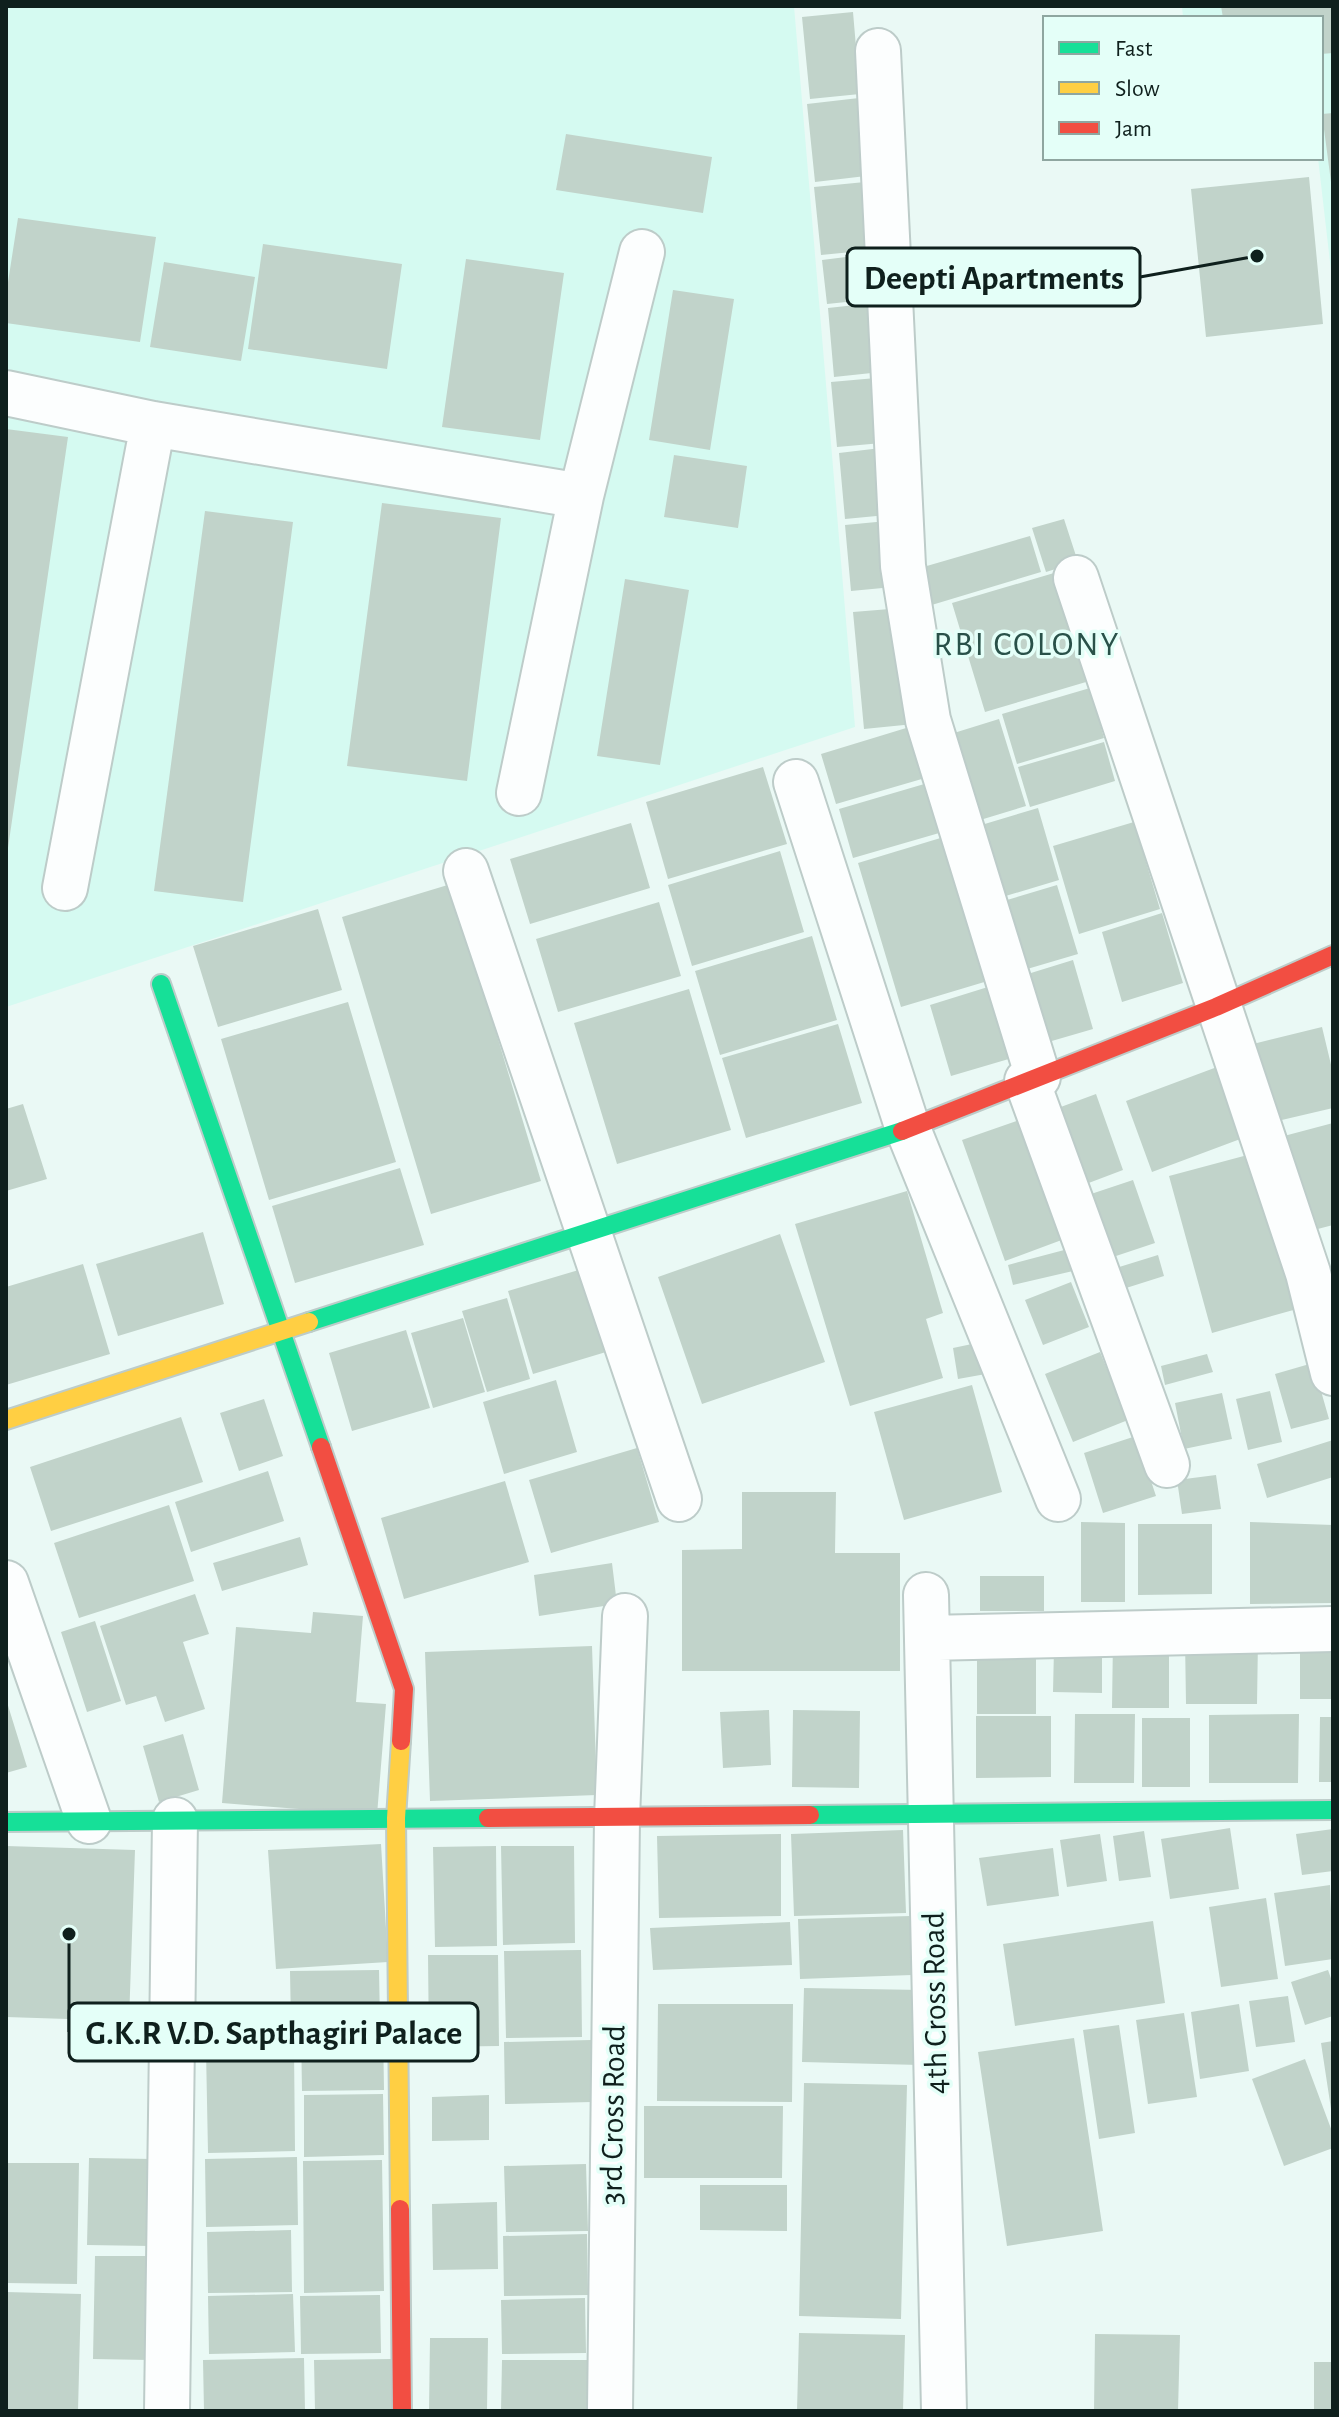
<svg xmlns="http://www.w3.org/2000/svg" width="1339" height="2417" viewBox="0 0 1339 2417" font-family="'Alegreya Sans',sans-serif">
<rect width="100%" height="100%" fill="#eaf9f5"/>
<path fill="#d5faf1" d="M6 6H794L855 727 6 1007Z
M1182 6H1333V288L1318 158 1321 18H1183Z"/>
<path fill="#c1d3ca" d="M1221 6H1333V53L1321 54V18H1223Z
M853 12 860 94 810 99 802 17Z
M859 98 866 176 815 182 807 104Z
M1333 113V182H1331L1322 114Z
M566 134 712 157 703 213 556 190Z
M1309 177 1323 324 1206 337 1191 189Z
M865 182 872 250 821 255 814 187Z
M18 218 156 237 140 342 6 323V295Z
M263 244 402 264 387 369 248 349Z
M870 254 875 299 827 304 822 260Z
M466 259 564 273 540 440 442 427Z
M164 262 255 277 241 361 150 347Z
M673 290 734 299 710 450 649 440Z
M874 303 881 372 834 377 828 308Z
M876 378 882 443 837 447 831 382Z
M6 429 68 437 8 848H6Z
M881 448 887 515 845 519 839 453Z
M674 455 747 466 738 528 664 517Z
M382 503 501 518 467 781 347 766Z
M205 511 293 522 243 902 154 891Z
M1064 519 1078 562 1046 572 1032 528Z
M887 521 893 587 851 591 845 525Z
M1030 536 1041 572 925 607 913 570Z
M1054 573 1086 682 985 712 952 603Z
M625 579 689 590 660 765 597 756Z
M902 608 914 724 864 729 853 612Z
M1090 688 1104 738 1017 764 1002 714Z
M999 719 1026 806 967 824 941 737Z
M916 725 932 776 836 804 821 754Z
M1104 742 1115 781 1030 807 1018 767Z
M763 767 787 844 668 879 646 802Z
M938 780 953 829 853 858 839 809Z
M1038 808 1059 880 999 898 978 826Z
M1134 822 1160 909 1079 934 1053 846Z
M631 823 650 888 530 924 510 859Z
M957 833 1001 977 901 1007 858 863Z
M780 851 804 932 692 966 668 885Z
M451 884 541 1181 431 1214 342 917Z
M1057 885 1078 954 1017 972 997 903Z
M659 902 681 976 558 1012 536 939Z
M318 909 342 990 218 1027 193 946Z
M1162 913 1183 983 1122 1002 1102 932Z
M812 936 837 1020 720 1055 695 971Z
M1073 960 1093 1029 1038 1045 1018 977Z
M1004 982 1026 1054 951 1076 930 1005Z
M689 989 731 1130 617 1164 574 1023Z
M348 1002 396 1162 269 1200 221 1039Z
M838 1024 862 1103 746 1138 722 1058Z
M1322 1027 1333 1073V1108L1269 1123 1249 1045Z
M1217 1067 1243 1138 1152 1172 1126 1101Z
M1096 1094 1123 1170 1086 1184 1058 1108Z
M23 1104 47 1179 6 1191V1109Z
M1025 1118 1067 1238 1005 1261 962 1140Z
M1333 1123V1225L1310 1231 1284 1136Z
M1255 1153 1297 1309 1212 1333 1169 1176Z
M400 1168 424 1245 295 1283 272 1206Z
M1133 1180 1155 1243 1113 1257 1091 1194Z
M907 1191 943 1313 926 1319 943 1378 850 1406 795 1224Z
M203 1232 224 1304 118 1336 96 1264Z
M780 1234 825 1362 702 1404 658 1277Z
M1068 1249 1073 1271 1013 1285 1008 1265Z
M1158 1255 1164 1276 1123 1289 1116 1268Z
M83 1264 110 1354 6 1385V1287Z
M582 1269 606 1352 533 1374 508 1291Z
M1071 1282 1089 1327 1043 1345 1025 1300Z
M507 1298 530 1379 487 1392 462 1311Z
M463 1318 485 1392 433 1408 411 1333Z
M406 1330 430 1408 352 1431 329 1353Z
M991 1340 997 1372 958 1379 953 1348Z
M1100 1352 1128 1420 1073 1442 1045 1374Z
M1207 1354 1213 1372 1165 1385 1161 1366Z
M1313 1363 1329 1419 1291 1429 1275 1374Z
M556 1380 577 1452 504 1474 483 1402Z
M972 1385 1002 1492 904 1520 874 1412Z
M1270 1391 1282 1442 1248 1450 1236 1399Z
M1222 1393 1232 1439 1184 1449 1175 1403Z
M264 1399 283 1456 239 1471 220 1413Z
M181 1417 203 1482 51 1531 30 1467Z
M1136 1436 1156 1496 1103 1513 1084 1453Z
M1333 1440V1477L1267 1498 1257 1464Z
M637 1448 659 1522 551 1553 529 1480Z
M268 1471 284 1521 191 1552 175 1502Z
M1216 1475 1221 1509 1182 1514 1177 1480Z
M505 1481 529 1562 404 1599 381 1518Z
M742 1492H836L835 1553H900V1671H682V1550L742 1549Z
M169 1505 194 1581 79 1618 54 1543Z
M1081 1522 1125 1523V1602H1081Z
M1250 1522 1333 1525V1603L1250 1604Z
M1138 1524H1212V1594L1138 1595Z
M300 1537 308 1565 222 1591 213 1563Z
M612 1563 617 1604 539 1616 534 1575Z
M980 1576H1044V1611H980Z
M195 1594 209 1634 183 1642 205 1709 165 1722 156 1696 126 1705 100 1626Z
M313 1612 363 1616 356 1702 386 1704 377 1815 222 1803 236 1627 311 1633Z
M95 1621 121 1701 87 1712 61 1632Z
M1169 1637V1708H1112L1113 1638Z
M1185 1639H1258L1257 1704H1186Z
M1036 1643V1714H977V1644Z
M1300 1645H1333V1699H1300Z
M592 1646 597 1795 430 1801 425 1652Z
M1102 1647V1693L1053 1692 1054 1648Z
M6 1699 27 1767 6 1773Z
M769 1710 771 1765 723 1768 720 1712Z
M793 1710 860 1711 859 1788 792 1787Z
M1075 1714H1135L1134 1783H1074Z
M1299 1714 1298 1783H1209V1715Z
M976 1716H1051V1777L976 1778Z
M1320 1717H1333V1782H1319Z
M1142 1718H1190V1787H1142Z
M183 1734 199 1790 159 1802 143 1746Z
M1230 1828 1239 1889 1170 1899 1161 1839Z
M1333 1829V1871L1302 1875 1296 1834Z
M903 1830 906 1913 794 1916 791 1834Z
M1144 1831 1151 1877 1119 1881 1113 1836Z
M781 1834V1916L659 1918 657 1836Z
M1100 1834 1107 1881 1067 1887 1060 1840Z
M381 1844 388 1962 276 1969 268 1850Z
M6 1846 135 1850 129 2021 6 2017Z
M496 1846 497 1946 435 1947 433 1847Z
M501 1846H574L575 1943 503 1945Z
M1053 1848 1059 1896 987 1906 979 1858Z
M1330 1885 1333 1959 1285 1966 1274 1893Z
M1266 1898 1278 1979 1221 1987 1209 1907Z
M911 1916 912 1975 800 1979 798 1919Z
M1153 1921 1165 2003 1015 2026 1003 1944Z
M790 1922 792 1965 653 1970 650 1928Z
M581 1950 582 2037 506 2038 504 1951Z
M428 1955H498L499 2046 429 2047Z
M379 1970 380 2022 291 2024 290 1971Z
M1328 1970 1333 1984V2016L1305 2025 1291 1982Z
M804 1988 922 1990 920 2065 802 2062Z
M1288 1996 1295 2042 1256 2047 1249 2001Z
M658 2004H793L792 2102 657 2101Z
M1239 2004 1249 2071 1200 2079 1191 2012Z
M1184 2013 1197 2097 1148 2104 1136 2020Z
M1119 2025 1135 2133 1099 2139 1083 2030Z
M383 2029 384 2090 302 2091 301 2030Z
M1074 2038 1103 2231 1007 2246 978 2052Z
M591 2040 592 2102 505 2104 504 2042Z
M1333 2041V2109H1331L1321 2043Z
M294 2048 295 2151 208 2153 206 2050Z
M1305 2059 1333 2134V2148L1284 2166 1252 2079Z
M804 2083 907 2085 901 2319 799 2316Z
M383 2094 384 2155 304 2157V2095Z
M489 2095V2140L432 2141V2097Z
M644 2106H783L782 2178H644Z
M297 2157 298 2225 206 2227 205 2159Z
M89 2158 153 2159 151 2246 87 2245Z
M382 2160 384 2291 304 2293 303 2161Z
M6 2163H79L77 2284 6 2283Z
M586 2164 588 2231 506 2232 504 2166Z
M700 2185H787V2231L700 2230Z
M497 2202 498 2269 433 2270 432 2204Z
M291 2230 292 2292 208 2293 207 2232Z
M587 2234 588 2295 504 2296 503 2236Z
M95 2256H152L150 2360 93 2359Z
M6 2292 81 2294 78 2411H6Z
M293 2294 295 2352 209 2354 208 2296Z
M380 2295 381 2353 301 2354 300 2296Z
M585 2298 586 2353 502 2354 501 2300Z
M799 2333 905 2335 903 2411H797Z
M1095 2334 1180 2335 1178 2411H1094Z
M430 2338H488L487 2411H429Z
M304 2358 305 2411H204L203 2360Z
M393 2359V2411H315L314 2360Z
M502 2360H591L590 2411H501Z
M1314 2362H1333V2411H1314Z"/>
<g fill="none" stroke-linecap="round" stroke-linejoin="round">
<g stroke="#bdccc9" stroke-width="48">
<path id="street" d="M878 51 903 566 928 720 1038 1077
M6 393 153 424 581 496
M1076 578 1308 1273 1333 1373
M796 782 908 1129 1058 1499
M519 793 581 496 642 252
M466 871 679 1499
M65 888 153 424
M1027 1081 1167 1465
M6 1583 89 1821
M926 1595 944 2411
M927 1638 1333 1629
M167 2411 175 1820
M610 2411 617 1818 625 1616"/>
</g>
<g stroke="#bdccc9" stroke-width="22">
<path id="fast" d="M161 984 321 1447
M309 1322 902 1131
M810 1815 1333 1810
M6 1822 488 1818"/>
</g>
<g stroke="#bdccc9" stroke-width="22">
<path id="slow" d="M6 1420 309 1322
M400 2209 396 1818 401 1741"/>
</g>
<g stroke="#bdccc9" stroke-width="22">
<path id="jam" d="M902 1131 1216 1007 1333 955
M321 1447 404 1689 401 1741
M488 1818 810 1815
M400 2209 402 2411"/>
</g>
<use href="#street" stroke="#fcfefe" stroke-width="44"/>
<use href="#fast" stroke="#16e098" stroke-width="18"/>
<use href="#slow" stroke="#ffcf43" stroke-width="18"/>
<use href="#jam" stroke="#f24e42" stroke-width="18"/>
</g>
<g text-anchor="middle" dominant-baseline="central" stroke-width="7" stroke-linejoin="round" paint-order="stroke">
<g font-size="32" fill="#0f201d" stroke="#e4fff8">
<text transform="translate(935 2003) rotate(-91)">4th Cross Road</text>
<text transform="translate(613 2115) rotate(-89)">3rd Cross Road</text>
</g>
<g font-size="34" letter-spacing="2" fill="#295149" stroke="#e4fff8">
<text x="1027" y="645">RBI COLONY</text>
</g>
</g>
<path fill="none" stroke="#0f201d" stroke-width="3" d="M1257 256L1140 277M69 1934L69 2032"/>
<g fill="#0f201d" stroke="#e4fff8" stroke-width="3">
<circle cx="1257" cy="256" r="8"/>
<circle cx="69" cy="1934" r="8"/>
</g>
<g fill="#e4fff8" stroke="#0f201d" stroke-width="3">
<rect x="847" y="248" width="293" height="58" rx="8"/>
<rect x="69" y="2003" width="409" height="58" rx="8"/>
</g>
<g font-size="34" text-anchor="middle" font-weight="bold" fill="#0f201d">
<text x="994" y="289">Deepti Apartments</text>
<text x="274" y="2044">G.K.R V.D. Sapthagiri Palace</text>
</g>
<rect width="1339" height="2417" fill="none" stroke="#0f201d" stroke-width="16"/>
<rect x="1043" y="16" width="280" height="144" fill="#e4fff8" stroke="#8fa6a0" stroke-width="2"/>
<rect x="1059" y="42" width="40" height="12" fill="#16e098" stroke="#8fa6a0" stroke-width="2"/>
<text x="1115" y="56" font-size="24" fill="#0f201d">Fast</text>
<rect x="1059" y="82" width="40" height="12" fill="#ffcf43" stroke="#8fa6a0" stroke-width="2"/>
<text x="1115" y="96" font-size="24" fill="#0f201d">Slow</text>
<rect x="1059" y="122" width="40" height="12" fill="#f24e42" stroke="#8fa6a0" stroke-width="2"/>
<text x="1115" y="136" font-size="24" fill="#0f201d">Jam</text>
</svg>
